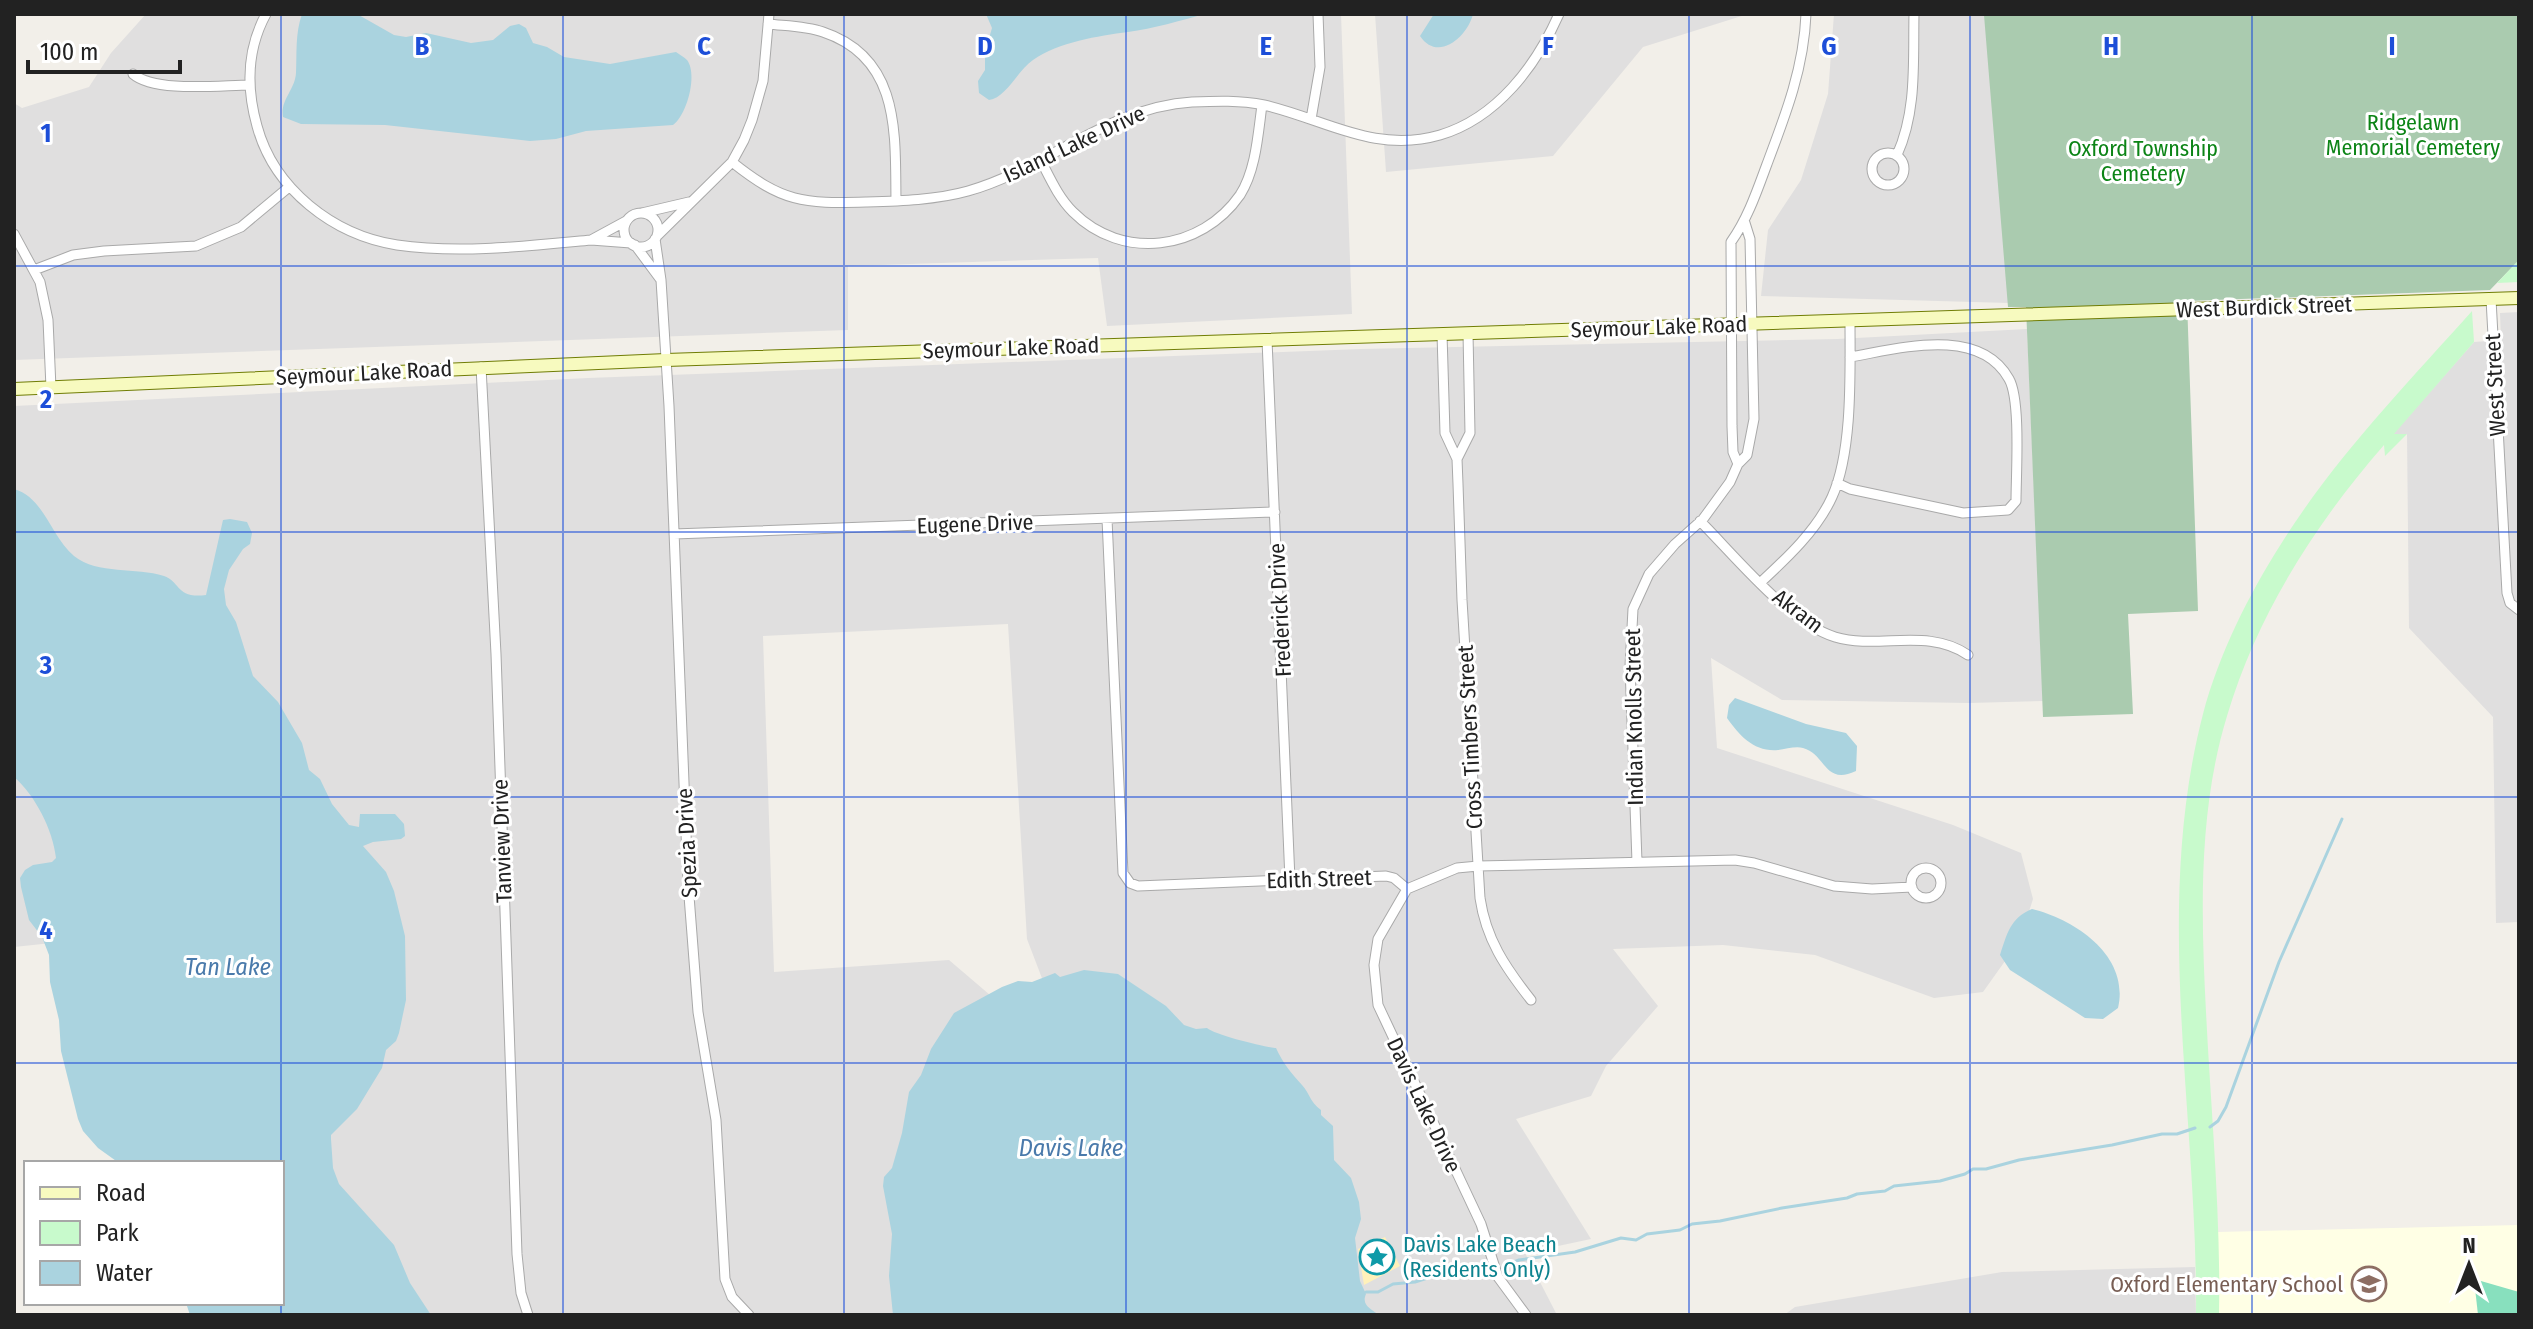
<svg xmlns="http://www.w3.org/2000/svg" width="2533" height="1329" viewBox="0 0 2533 1329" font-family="'Fira Sans Condensed',sans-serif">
<rect width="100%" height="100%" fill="#f2efe9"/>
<path fill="#e0dfdf" d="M146 14H1341L1352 314 1107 326 1098 258 848 266V330L14 360V103L22 108 89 87 111 53Z
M1375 14H1748L1643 47 1553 156 1386 172Z
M1834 14H1985L2009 303 1761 296 1768 230 1801 180 1828 94Z
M2519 312V922L2496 923 2493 717 2409 628 2407 434H2393L2474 342 2501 340 2500 313Z
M2027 329 2043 701 1969 703 1782 700 1711 658 1717 748 1953 825 2021 853 2033 899 2020 940 1983 992 1934 998 1815 955 1723 945 1613 949 1658 1006 1606 1066 1591 1096 1516 1119 1591 1239 1525 1253 1557 1315H1300L1056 1015 1027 939 1008 624 763 636 774 972 949 960 1031 1030 1032 1315H276L282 1303V1163L14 533V406L588 378 1361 349 1837 339Z
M14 631 139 851 61 942 14 947Z
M2195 1267 2196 1315H1784L1795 1307 2002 1272Z"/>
<path fill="#ffffe5" d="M2519 1225V1315H2219L2217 1232Z"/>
<path fill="#fff1ba" d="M1385 1237 1400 1266 1364 1285 1358 1249Z"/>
<path fill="#aacbaf" d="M2519 14V260L2490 290 2187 301 2198 611 2128 614 2133 714 2043 717 2026 307H2008L1984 15Z"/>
<path fill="#c8facc" d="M2519 260V282L2497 283Z
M2472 311 2474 342 2394 434H2407L2385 456 2384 445C2315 524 2257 615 2227 716 2198 811 2201 913 2206 1012 2211 1112 2221 1214 2219 1315H2196C2198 1115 2152 910 2203 714 2219 654 2248 596 2281 544 2334 459 2405 386 2472 311Z"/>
<path fill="#88e0be" d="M2474 1279 2519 1292V1315H2478Z"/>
<path fill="#aad3df" d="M302 14H357L394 35 406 37 426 33 471 43 493 40 510 26 519 24 526 28 533 43 547 47 564 57 610 64 676 52C679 54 684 57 687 60 698 74 687 115 673 125L586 131 556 139 530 141 385 125 301 124 283 117C280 100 295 90 296 73 297 53 295 34 302 14Z
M986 14H1206C1181 20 1153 29 1128 32 1098 36 1059 42 1033 60 1018 70 1006 98 989 100L979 93 978 81 985 70V52L992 28Z
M1434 14H1473C1468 36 1438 63 1420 36Z
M14 489C44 497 51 537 74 556 98 575 136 567 164 576 180 581 176 599 206 595L223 520 230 519 247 522 252 533 250 544 243 549 229 570 224 589 226 605 236 622 253 676 278 702 302 743 309 770 320 779 332 804 349 825 359 827 360 814H395L404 824 405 836 401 839 373 842 363 846 386 872 394 891 405 936 406 1000 399 1033 396 1041 386 1050 382 1068 357 1109 331 1135V1139L333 1168 339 1184 394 1245 410 1283 431 1315H190L186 1303H282V1163H119L98 1148 83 1131 78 1119 61 1051 59 1020 50 982 49 955 42 937 29 920 21 887 20 878 25 870 33 865 52 862 56 858C53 830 35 795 14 777Z
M1735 698 1806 724 1846 733 1857 746 1856 771C1824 786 1826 754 1803 748 1796 746 1786 749 1778 750 1754 752 1740 736 1727 718L1729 705Z
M2032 909C2077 920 2130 957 2118 1008L2103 1019 2085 1018 2010 970 2000 955C2007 934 2010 918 2032 909Z
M1084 970 1118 974 1166 1006 1184 1025 1196 1029 1207 1028C1215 1035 1264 1047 1276 1048 1283 1063 1291 1073 1302 1085 1310 1094 1310 1102 1321 1110V1115L1333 1126 1334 1160 1351 1178 1359 1202 1361 1219 1355 1238 1360 1281 1366 1294C1361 1305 1371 1309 1379 1315H893L889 1276 892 1234 883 1186 884 1177 892 1168 902 1133 909 1092 921 1075 931 1049 954 1013 1002 987 1018 981 1032 982 1055 973 1060 977Z"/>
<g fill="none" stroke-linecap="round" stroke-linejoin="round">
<path stroke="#aad3df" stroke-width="3" d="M2210 1127 2218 1121 2226 1107 2279 962 2342 819
M1504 1266 1519 1260 1575 1252 1621 1238 1636 1240 1647 1234 1680 1230 1692 1224 1720 1221 1782 1208 1847 1198 1857 1194 1885 1191 1894 1186 1940 1181 1965 1174 1973 1169H1986L2019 1160 2112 1145 2162 1134H2177L2195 1128
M1366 1292H1378L1393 1284 1415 1282 1440 1274 1468 1271 1485 1265"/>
<g stroke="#a9a9a9" stroke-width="11">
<path id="street" d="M266 14C247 49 246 87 257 126 274 189 333 235 397 245 460 254 528 246 591 240
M768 24C786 26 806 26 823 32 901 58 895 134 896 201
M133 74C155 93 221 85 250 85
M1311 119 1320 67 1318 14
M1872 169a16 16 0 1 1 32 0a16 16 0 1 1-32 0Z
M1897 155C1917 111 1913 62 1914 14
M1040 159C1050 178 1058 197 1073 212 1122 261 1201 251 1240 195 1256 170 1258 134 1262 105
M732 162C782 202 803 204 866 202 900 201 936 200 968 191 1046 169 1108 107 1192 102 1216 101 1240 100 1264 105 1325 119 1374 154 1440 135 1497 118 1536 66 1559 14
M642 213 689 202
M624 230a17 17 0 1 1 34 0a17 17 0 1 1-34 0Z
M626 221 591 240 631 243
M14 234 40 282 48 320 51 388
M658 235 732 162 744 140 752 120 763 81 769 14
M635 245 661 280 655 239
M34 270 73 255 104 251 196 246 241 227 289 187
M661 280 669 406 688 883 698 1012 716 1120 725 1279 732 1297 749 1315
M2491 299 2507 593 2510 603 2519 610
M1442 334 1445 433 1457 459 1458 484 1462 600 1480 898C1486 939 1505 967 1531 1000
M1267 340 1290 880
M481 367 496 654 517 1254 521 1293 528 1315
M1457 459 1470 433 1468 333
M1738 464 1733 452 1732 426 1731 242C1748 218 1757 191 1767 164 1786 114 1804 67 1806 14
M1837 483 1850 489 1963 513 2008 510 2016 501C2016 475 2021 400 2009 379 1979 325 1898 349 1850 357
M1107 519 1123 873 1130 883 1138 886 1386 876 1394 878 1407 889
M1700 521C1735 556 1789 623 1835 637 1879 650 1927 627 1968 655
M674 534 1275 512
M1761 582C1787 558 1817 530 1832 497 1853 451 1850 371 1850 320
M1637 862 1630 666 1633 609 1649 574 1675 544 1703 519 1730 482 1738 464 1747 455 1754 419 1750 239 1745 223
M1911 883a15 15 0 1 1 30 0a15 15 0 1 1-30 0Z
M1407 889 1457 868 1478 866 1735 860 1754 863 1834 886 1872 889 1912 887
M1407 889 1378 939 1374 965 1378 1005 1481 1224 1498 1277 1526 1315"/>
</g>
<g stroke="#707d05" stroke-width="14">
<path id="secondary" d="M14 389 666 360 2519 298"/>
</g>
<use href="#street" stroke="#fff" stroke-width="9"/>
<use href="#secondary" stroke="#f7fabf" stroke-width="12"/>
</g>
<path fill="none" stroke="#1d4ed8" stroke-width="2" stroke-opacity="0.55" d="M281 14V1163M563 14V1315M844 14V1315M1126 14V1315M1407 14V1315M1689 14V1315M1970 14V1315M2252 14V1315M14 266H2519M14 532H2519M14 797H2519M14 1063H2519M281 1303V1315"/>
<defs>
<g id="sight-ring" transform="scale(1.8)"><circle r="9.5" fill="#fff" stroke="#0f9aa8" stroke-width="1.5"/><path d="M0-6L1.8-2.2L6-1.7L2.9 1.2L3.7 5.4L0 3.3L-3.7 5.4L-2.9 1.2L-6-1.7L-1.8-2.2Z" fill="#0f9aa8"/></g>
<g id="school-ring" transform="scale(1.8)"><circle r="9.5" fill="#fff" stroke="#8d6e63" stroke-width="1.5"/><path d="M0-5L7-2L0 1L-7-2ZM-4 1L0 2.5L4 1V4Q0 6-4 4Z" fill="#8d6e63"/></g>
</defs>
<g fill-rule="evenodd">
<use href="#sight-ring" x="1377" y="1257"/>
<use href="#school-ring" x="2369" y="1284"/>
</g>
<g text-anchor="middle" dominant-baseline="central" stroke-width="6" stroke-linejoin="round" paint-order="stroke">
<g font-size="22" fill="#0c8416" stroke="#fff">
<text x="2413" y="122">Ridgelawn<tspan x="2413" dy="25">Memorial Cemetery</tspan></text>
<text x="2143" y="148">Oxford Township<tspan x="2143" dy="25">Cemetery</tspan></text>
</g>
<g font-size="22" fill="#222" stroke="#fff">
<text transform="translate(1074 144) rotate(-25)">Island Lake Drive</text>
<text transform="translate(2264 307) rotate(-2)">West Burdick Street</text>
<text transform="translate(1659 327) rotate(-2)">Seymour Lake Road</text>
<text transform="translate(1011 348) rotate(-2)">Seymour Lake Road</text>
<text transform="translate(364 373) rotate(-3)">Seymour Lake Road</text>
<text transform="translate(2495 385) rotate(-93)">West Street</text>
<text transform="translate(975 524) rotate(-2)">Eugene Drive</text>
<text transform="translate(1280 610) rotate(-93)">Frederick Drive</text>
<text transform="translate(1798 611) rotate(37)">Akram</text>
<text transform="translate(1634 717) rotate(-91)">Indian Knolls Street</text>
<text transform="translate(1470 737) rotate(-93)">Cross Timbers Street</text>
<text transform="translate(502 841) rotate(-92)">Tanview Drive</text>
<text transform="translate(687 843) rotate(-93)">Spezia Drive</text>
<text transform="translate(1319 879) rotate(-2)">Edith Street</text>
<text transform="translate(1424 1105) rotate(65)">Davis Lake Drive</text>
</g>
<g font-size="22" fill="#0d838f" stroke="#fff" text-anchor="start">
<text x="1403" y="1244">Davis Lake Beach<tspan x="1403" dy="25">(Residents Only)</tspan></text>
</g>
<g font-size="22" fill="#785e54" stroke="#fff" text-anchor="end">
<text x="2343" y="1284">Oxford Elementary School</text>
</g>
<g font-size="24" font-style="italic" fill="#4a7aab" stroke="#fff">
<text x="228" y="967">Tan Lake</text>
<text x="1071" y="1148">Davis Lake</text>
</g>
</g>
<g font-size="26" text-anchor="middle" font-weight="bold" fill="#1d4ed8" stroke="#fff" stroke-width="6" stroke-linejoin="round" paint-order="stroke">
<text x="422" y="55">B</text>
<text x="704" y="55">C</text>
<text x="985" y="55">D</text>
<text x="1266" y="55">E</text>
<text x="1548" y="55">F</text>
<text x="1829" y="55">G</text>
<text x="2111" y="55">H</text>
<text x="2392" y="55">I</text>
<text x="46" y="142">1</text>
<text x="46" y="408">2</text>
<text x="46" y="674">3</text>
<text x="46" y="939">4</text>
</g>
<rect width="2533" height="1329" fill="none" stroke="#222222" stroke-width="32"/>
<rect x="24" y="1161" width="260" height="144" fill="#ffffff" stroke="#a7a7a7" stroke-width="2"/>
<rect x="40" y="1187" width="40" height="12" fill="#f7fabf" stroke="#a7a7a7" stroke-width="2"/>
<text x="96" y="1201" font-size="24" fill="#222222">Road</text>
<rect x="40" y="1221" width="40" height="24" fill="#c8facc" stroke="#a7a7a7" stroke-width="2"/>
<text x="96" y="1241" font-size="24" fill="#222222">Park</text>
<rect x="40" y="1261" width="40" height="24" fill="#aad3df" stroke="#a7a7a7" stroke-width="2"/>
<text x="96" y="1281" font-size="24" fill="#222222">Water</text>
<g transform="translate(2469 1265)" stroke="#ffffff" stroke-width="6" paint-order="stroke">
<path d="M0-6L14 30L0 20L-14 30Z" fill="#222222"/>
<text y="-12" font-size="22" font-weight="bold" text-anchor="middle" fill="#222222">N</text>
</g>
<path d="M28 60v12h152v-12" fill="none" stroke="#222222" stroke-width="4"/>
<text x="40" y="60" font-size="24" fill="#222222" stroke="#ffffff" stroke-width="6" paint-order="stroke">100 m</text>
</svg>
